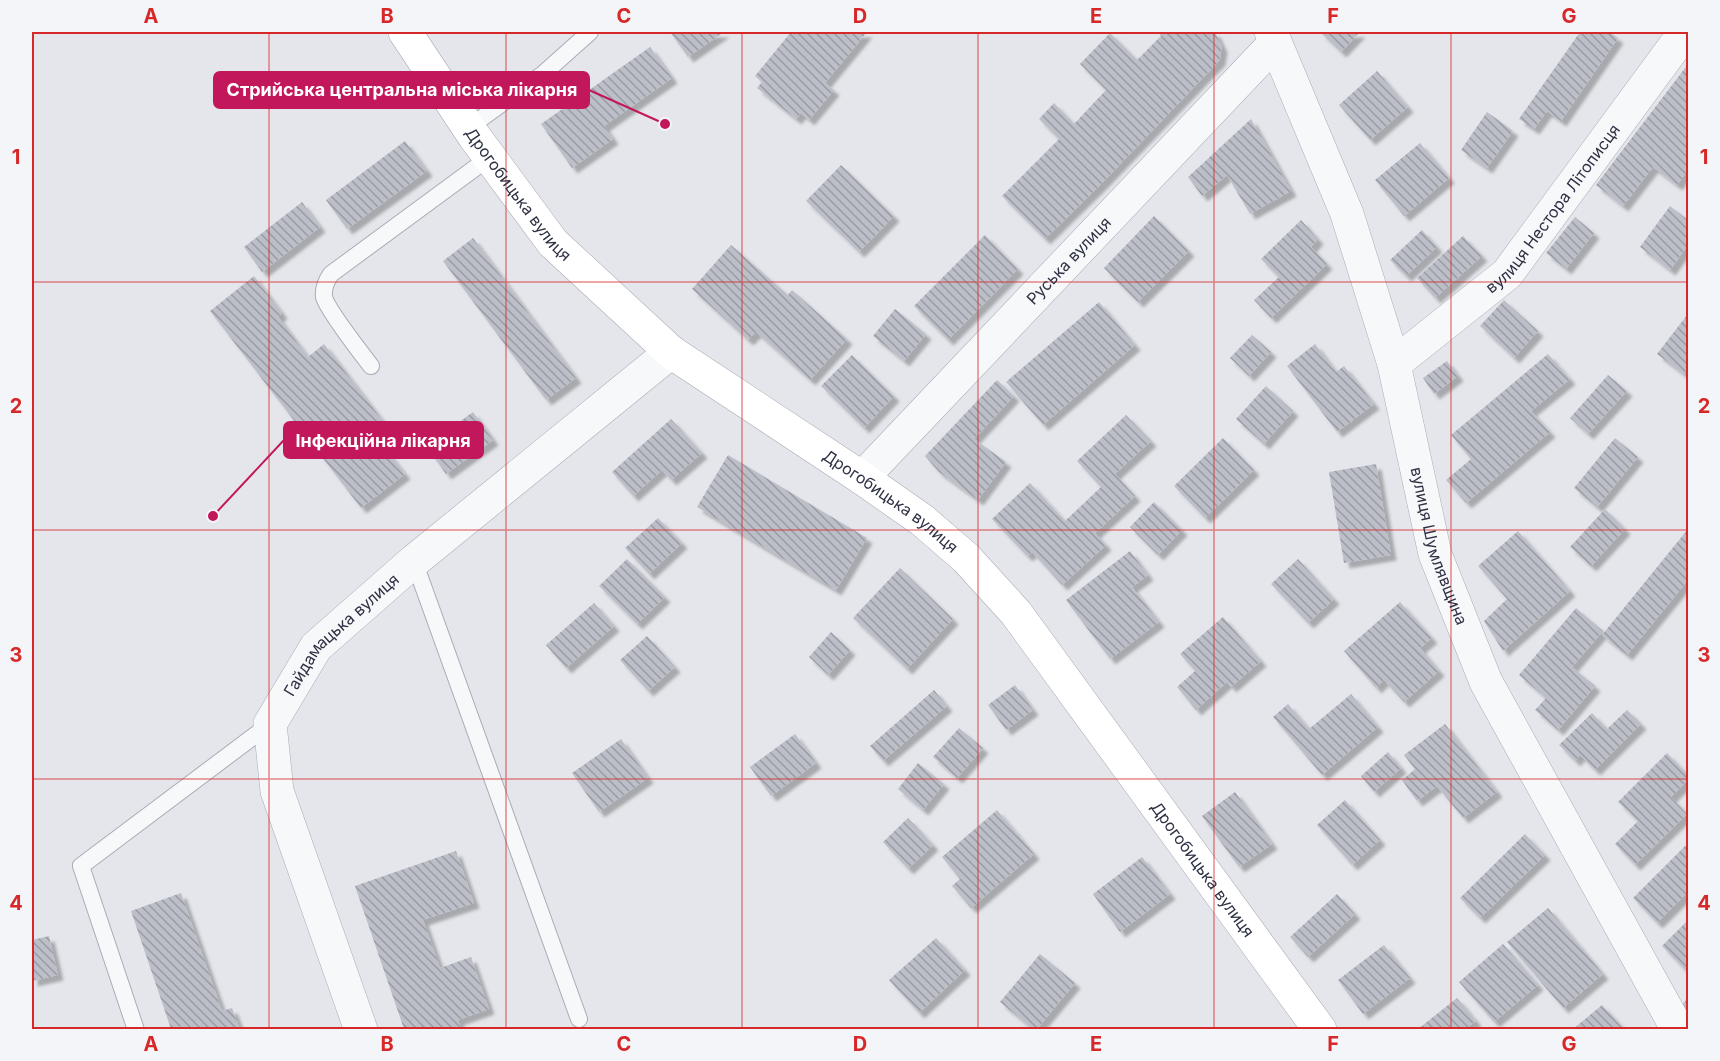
<svg xmlns="http://www.w3.org/2000/svg" width="1720" height="1061" viewBox="0 0 1720 1061" font-family="Inter,sans-serif">
<defs>
<pattern id="building-back-hatch" width="6" height="6" patternUnits="userSpaceOnUse" patternTransform="scale(1.5)"><rect width="6" height="6" fill="#bcbfc8"/><path d="M-1 5l2 2M0 0l6 6M5-1l2 2" fill="none" stroke="#999ca4"/></pattern>
<filter id="shadow"><feDropShadow dx="5.5" dy="5.5" stdDeviation="1.5" flood-color="#0004"/></filter>
</defs>
<rect width="100%" height="100%" fill="#e4e6eb"/>
<path fill="url(#building-back-hatch)" filter="url(#shadow)" d="M670 32H724L688 57Z
M791 32H867L825 83 834 90 809 120 801 113 796 119 757 88 762 82 755 76Z
M1159 32H1215L1222 47 1220 60 1103 182 1045 239 1002 196 1059 139 1039 119 1054 103 1074 124 1106 90 1080 64 1110 33 1137 60 1161 36Z
M1320 32H1360L1341 52Z
M1580 32H1609L1618 38 1561 121 1547 111 1534 129 1519 119Z
M650 47 672 78 604 126 613 139 572 168 541 124Z
M1688 64V170L1677 185 1653 167 1623 206 1596 185Z
M1377 71 1408 107 1370 140 1339 105Z
M1487 112 1513 131 1487 168 1461 150Z
M1251 119 1291 191 1250 214 1227 175 1202 196 1188 177Z
M405 141 427 171 347 229 326 200Z
M1420 143 1449 178 1404 216 1375 180Z
M841 165 894 216 859 252 806 201Z
M302 202 320 227 262 272 244 247Z
M1670 206 1688 220V245L1670 270 1640 247Z
M1154 216 1189 251 1138 302 1104 268Z
M1575 217 1594 233 1566 269 1546 253Z
M1301 220 1318 239 1311 247 1327 264 1271 318 1254 300 1279 277 1261 259Z
M1422 230 1437 247 1406 276 1390 260Z
M985 235 1018 269 948 340 914 306Z
M1463 236 1482 256 1435 298 1417 278Z
M473 238 576 378 546 400 443 261Z
M731 245 788 295 792 290 847 339 810 380 756 332 748 340 692 289Z
M254 276 282 313 278 317 308 357 324 344 392 433 380 442 405 474 361 508 210 311Z
M1504 300 1538 331 1514 358 1480 326Z
M1099 302 1135 345 1043 425 1006 382Z
M895 309 926 334 904 361 873 336Z
M1687 315 1688 367 1684 374 1657 354Z
M1252 335 1271 352 1249 376 1230 358Z
M1315 344 1336 372 1344 366 1374 404 1337 432 1287 366Z
M1548 354 1570 379 1531 411 1550 432 1466 503 1446 480 1471 459 1451 435Z
M852 355 894 396 864 428 821 386Z
M1447 361 1458 376 1434 394 1423 378Z
M1608 375 1627 391 1588 434 1570 418Z
M997 380 1014 396 974 439 1006 462 978 500 939 472 925 456Z
M1266 386 1293 411 1264 444 1236 419Z
M473 412 493 440 446 474 426 446Z
M1126 415 1151 441 1115 474 1135 496 1095 533 1106 545 1062 585 1032 552 1027 556 992 519 1030 483 1065 521 1101 487 1077 461Z
M671 419 702 453 671 480 662 470 633 496 612 472Z
M1223 438 1254 470 1205 518 1174 486Z
M1615 438 1638 457 1597 507 1574 488Z
M728 455 867 538 836 590 697 507Z
M1376 464 1391 555 1344 563 1329 472Z
M1154 502 1182 530 1158 555 1130 527Z
M1605 509 1625 529 1591 566 1570 547Z
M658 518 682 543 649 574 625 548Z
M1688 529V580L1627 655 1602 635Z
M1518 531 1570 591 1503 651 1484 621 1507 599 1478 566Z
M1130 551 1148 575 1132 587 1159 622 1110 659 1066 600Z
M627 559 665 597 637 624 599 586Z
M1298 559 1334 599 1308 623 1271 584Z
M900 568 953 619 907 669 853 618Z
M1400 602 1432 638 1420 648 1439 671 1404 702 1384 680 1376 688 1344 651Z
M594 603 614 626 566 668 546 645Z
M1576 608 1603 631 1572 667 1595 686 1558 730 1535 710 1546 698 1519 675Z
M1223 617 1261 661 1231 687 1227 682 1196 710 1177 687 1195 671 1180 654Z
M831 632 850 650 828 675 809 657Z
M647 636 675 667 648 691 620 660Z
M1015 685 1033 710 1006 730 988 705Z
M934 690 947 706 883 761 870 746Z
M1351 694 1378 727 1322 775 1273 717 1288 704 1309 729Z
M1627 710 1641 724 1595 770 1580 755 1575 761 1559 745 1592 713 1607 729Z
M1445 724 1497 792 1463 818 1437 786 1417 801 1402 780 1415 769 1404 755Z
M959 728 983 748 957 778 933 757Z
M795 734 816 763 771 796 750 767Z
M621 739 648 778 599 812 572 773Z
M1388 752 1401 768 1374 792 1361 776Z
M1667 753 1688 775V780L1671 797 1687 814 1635 865 1615 844 1638 821 1618 802Z
M918 763 944 784 923 810 898 789Z
M1235 792 1272 844 1239 867 1202 816Z
M1345 800 1380 840 1352 865 1317 825Z
M997 810 1034 854 971 908 952 886 960 879 942 857Z
M908 818 933 845 908 869 883 842Z
M1525 834 1545 855 1480 918 1460 898Z
M1688 843V892L1657 923 1633 898Z
M456 851 474 903 423 920 440 968 471 957 489 1009 458 1020 461 1029H404L355 886Z
M1142 857 1170 894 1120 932 1093 894Z
M181 893 222 1011 232 1008 240 1029H183L182 1026 171 1029 131 911Z
M1337 894 1355 914 1308 957 1290 937Z
M1548 908 1603 974 1563 1008 1507 942Z
M1688 920V973L1662 946Z
M49 936 58 975 32 981V940Z
M936 938 965 970 919 1013 889 980Z
M1503 944 1538 985 1494 1022 1459 982Z
M1384 945 1410 978 1363 1014 1338 980Z
M1040 954 1075 983 1037 1029H1033L1000 1002Z
M1457 998 1476 1021 1465 1029H1418Z
M1688 998V1015L1680 1007Z
M1602 1005 1624 1029H1573Z"/>
<g fill="none" stroke-linecap="round" stroke-linejoin="round">
<g stroke="#a9acb5" stroke-width="18">
<path id="service" d="M468 128 543 74 590 32
M371 366C361 353 327 309 324 297 323 288 326 281 331 274L490 157
M414 561 579 1019
M136 1030 81 866 270 724"/>
</g>
<g stroke="#a9acb5" stroke-width="34">
<g id="minor">
<path id="s1" d="M1271 32 1347 214 1394 364 1435 554 1486 682 1678 1030"/>
<path id="s2" d="M1394 364 1507 274 1685 32"/>
<path id="s3" d="M862 478 1275 43"/>
<path id="s4" d="M361 1030 277 791 270 724 316 647 414 561 671 352"/>
</g>
</g>
<g stroke="#a9acb5" stroke-width="34">
<g id="secondary">
<path id="s5" d="M405 32 474 136 553 243 671 352 862 478 922 520 966 558 1016 613 1320 1030"/>
</g>
</g>
<use href="#service" stroke="#f7f8fa" stroke-width="16"/>
<use href="#minor" stroke="#f7f8fa" stroke-width="33"/>
<use href="#secondary" stroke="#fff" stroke-width="33"/>
</g>
<path fill="none" stroke="#d62828" stroke-width="1.5" stroke-opacity="0.55" d="M269 32V1030M506 32V1030M742 32V1030M978 32V1030M1214 32V1030M1451 32V1030M32 282H1688M32 530H1688M32 779H1688"/>
<g text-anchor="middle" dominant-baseline="central" stroke-width="4.5" stroke-linejoin="round" paint-order="stroke">
<g font-size="16" fill="#2d3143" stroke="#f4f5f9">
<text stroke="none"><textPath href="#s5" startOffset="198">Дрогобицька вулиця</textPath></text>
<text stroke="none"><textPath href="#s2" startOffset="224">вулиця Нестора Літописця</textPath></text>
<text stroke="none"><textPath href="#s3" startOffset="300">Руська вулиця</textPath></text>
<text stroke="none"><textPath href="#s5" startOffset="684">Дрогобицька вулиця</textPath></text>
<text stroke="none"><textPath href="#s1" startOffset="542">вулиця Шумлявщина</textPath></text>
<text stroke="none"><textPath href="#s4" startOffset="436">Гайдамацька вулиця</textPath></text>
<text stroke="none"><textPath href="#s5" startOffset="1170">Дрогобицька вулиця</textPath></text>
</g>
</g>
<path fill="none" stroke="#c2185b" stroke-width="2" d="M665 124L589 90M213 516L284 440"/>
<g fill="#c2185b" stroke="#f4f5f9" stroke-width="2">
<circle cx="665" cy="124" r="6"/>
<circle cx="213" cy="516" r="6"/>
</g>
<g fill="#c2185b" stroke="#c2185b" stroke-width="2">
<rect x="214" y="72" width="375" height="36" rx="6"/>
<rect x="284" y="422" width="199" height="36" rx="6"/>
</g>
<g font-size="18" text-anchor="middle" font-weight="bold" fill="#fff">
<text x="402" y="96">Стрийська центральна міська лікарня</text>
<text x="383" y="447">Інфекційна лікарня</text>
</g>
<rect width="1720" height="1061" fill="none" stroke="#f4f5f9" stroke-width="66"/>
<rect x="33" y="33" width="1654" height="995" fill="none" stroke="#d62828" stroke-width="2"/>
<g font-size="20" text-anchor="middle" font-weight="bold" fill="#d62828">
<text x="151" y="23">A</text>
<text x="387" y="23">B</text>
<text x="624" y="23">C</text>
<text x="860" y="23">D</text>
<text x="1096" y="23">E</text>
<text x="1333" y="23">F</text>
<text x="1569" y="23">G</text>
<text x="16" y="164">1</text>
<text x="1704" y="164">1</text>
<text x="16" y="413">2</text>
<text x="1704" y="413">2</text>
<text x="16" y="662">3</text>
<text x="1704" y="662">3</text>
<text x="16" y="910">4</text>
<text x="1704" y="910">4</text>
<text x="151" y="1051">A</text>
<text x="387" y="1051">B</text>
<text x="624" y="1051">C</text>
<text x="860" y="1051">D</text>
<text x="1096" y="1051">E</text>
<text x="1333" y="1051">F</text>
<text x="1569" y="1051">G</text>
</g>
</svg>
